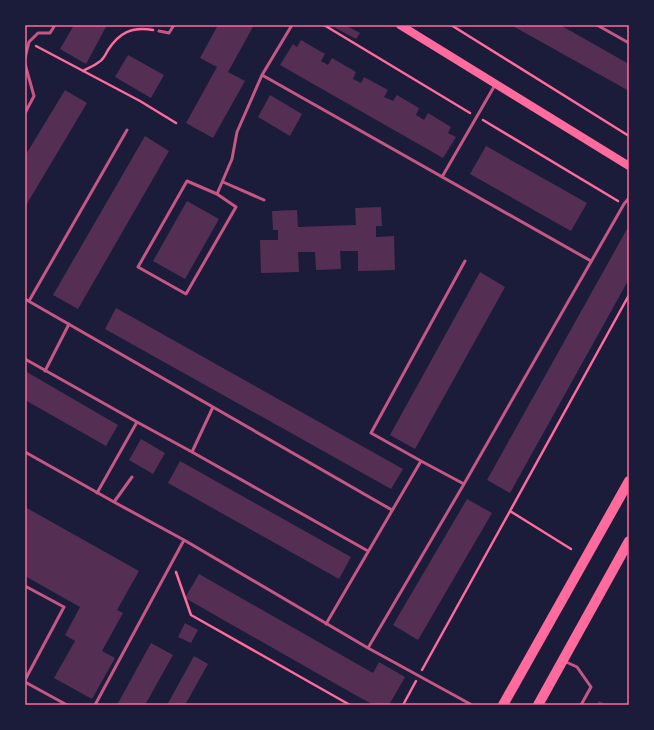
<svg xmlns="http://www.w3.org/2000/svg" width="654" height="730" viewBox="0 0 654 730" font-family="Barlow,sans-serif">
<rect width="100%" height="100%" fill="#1b1b3a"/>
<path fill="#542f53" d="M74 25H107L86 64 60 49Z
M218 25H254L228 72 245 81 213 138 186 123 217 67 200 58Z
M333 25H345L360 33 356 39 332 26Z
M511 25H560L629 64V91Z
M301 40 325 54 321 61 328 65 332 58 356 72 353 79 361 83 364 77 388 90 384 97 393 101 397 95 419 108 416 115 424 120 428 113 451 127 448 133 456 137 443 158 280 65 293 44 297 47Z
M128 55 164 75 151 98 115 77Z
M65 90 87 103 25 207V156Z
M270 95 302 114 290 136 258 117Z
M145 136 169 151 78 309 53 295Z
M486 146 587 203 571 231 470 174Z
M187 201 219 219 185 279 153 261Z
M381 207 382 226H376V237L394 236 395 270 358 271V251H340L341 269 316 270 315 252H298L299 272 261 273 260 240H278V230H273L272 211 297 210 298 227 356 225 355 208Z
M627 229 629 230V279L510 493 487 480Z
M480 272 505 287 415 449 390 435Z
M116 308 403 469 391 489 105 329Z
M25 371 118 425 106 446 25 400Z
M141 439 165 453 153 474 129 460Z
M180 461 351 557 339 579 168 483Z
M467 499 492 513 418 640 393 625Z
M25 507 139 571 117 610 123 613 102 651 115 658 92 699 54 678 75 641 65 635 80 607 25 576Z
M199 574 373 673 379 662 405 677 389 705H374L357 696 185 598Z
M185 623 198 630 191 643 178 637Z
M151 643 173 655 145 705H117Z
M194 656 208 664 185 705H167Z
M599 701 607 705H597Z"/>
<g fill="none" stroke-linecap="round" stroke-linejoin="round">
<path stroke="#ff6b9d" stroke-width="2.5" d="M324 25 470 113
M451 25 629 136
M36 46 140 101 176 123
M83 71C88 68 94 66 99 62 103 60 106 54 108 50 119 33 132 26 153 30
M483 120 618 201
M510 511 629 295
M176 572 191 615 350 705
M422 670 510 511 571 549
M403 705 416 681"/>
<path stroke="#c65784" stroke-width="3" d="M597 25 629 43
M159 31 169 33 174 25
M25 58 29 42 38 33H50L55 25
M25 64 34 96 25 113
M262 75 591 261
M442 177 495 85
M223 182 264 200
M217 194 187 181 138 267 186 294 236 207 217 194 232 159 237 132 262 75 292 25
M25 299 392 510
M29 301 127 130
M25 359 137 422 97 493
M45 371 69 324
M213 407 192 452 368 551
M137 422 192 452
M25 452 114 502 184 540 368 648
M464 484 421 461 371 433 465 261
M114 502 132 477
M25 586 64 607 25 680
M326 624 421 461
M564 661 577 667 591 687 581 705
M25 682 67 705
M95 705 184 540
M472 705 368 648 464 484 624 204 629 198"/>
<path stroke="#ff6b9d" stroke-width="8" d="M400 25 629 166"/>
<path stroke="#ff6b9d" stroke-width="10" d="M503 705 629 481
M538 705 629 541"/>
</g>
<rect width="654" height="730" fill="none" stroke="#1b1b3a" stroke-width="52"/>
<rect x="26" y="26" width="602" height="678" fill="none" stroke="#ff6b9d" stroke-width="1.5"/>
</svg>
